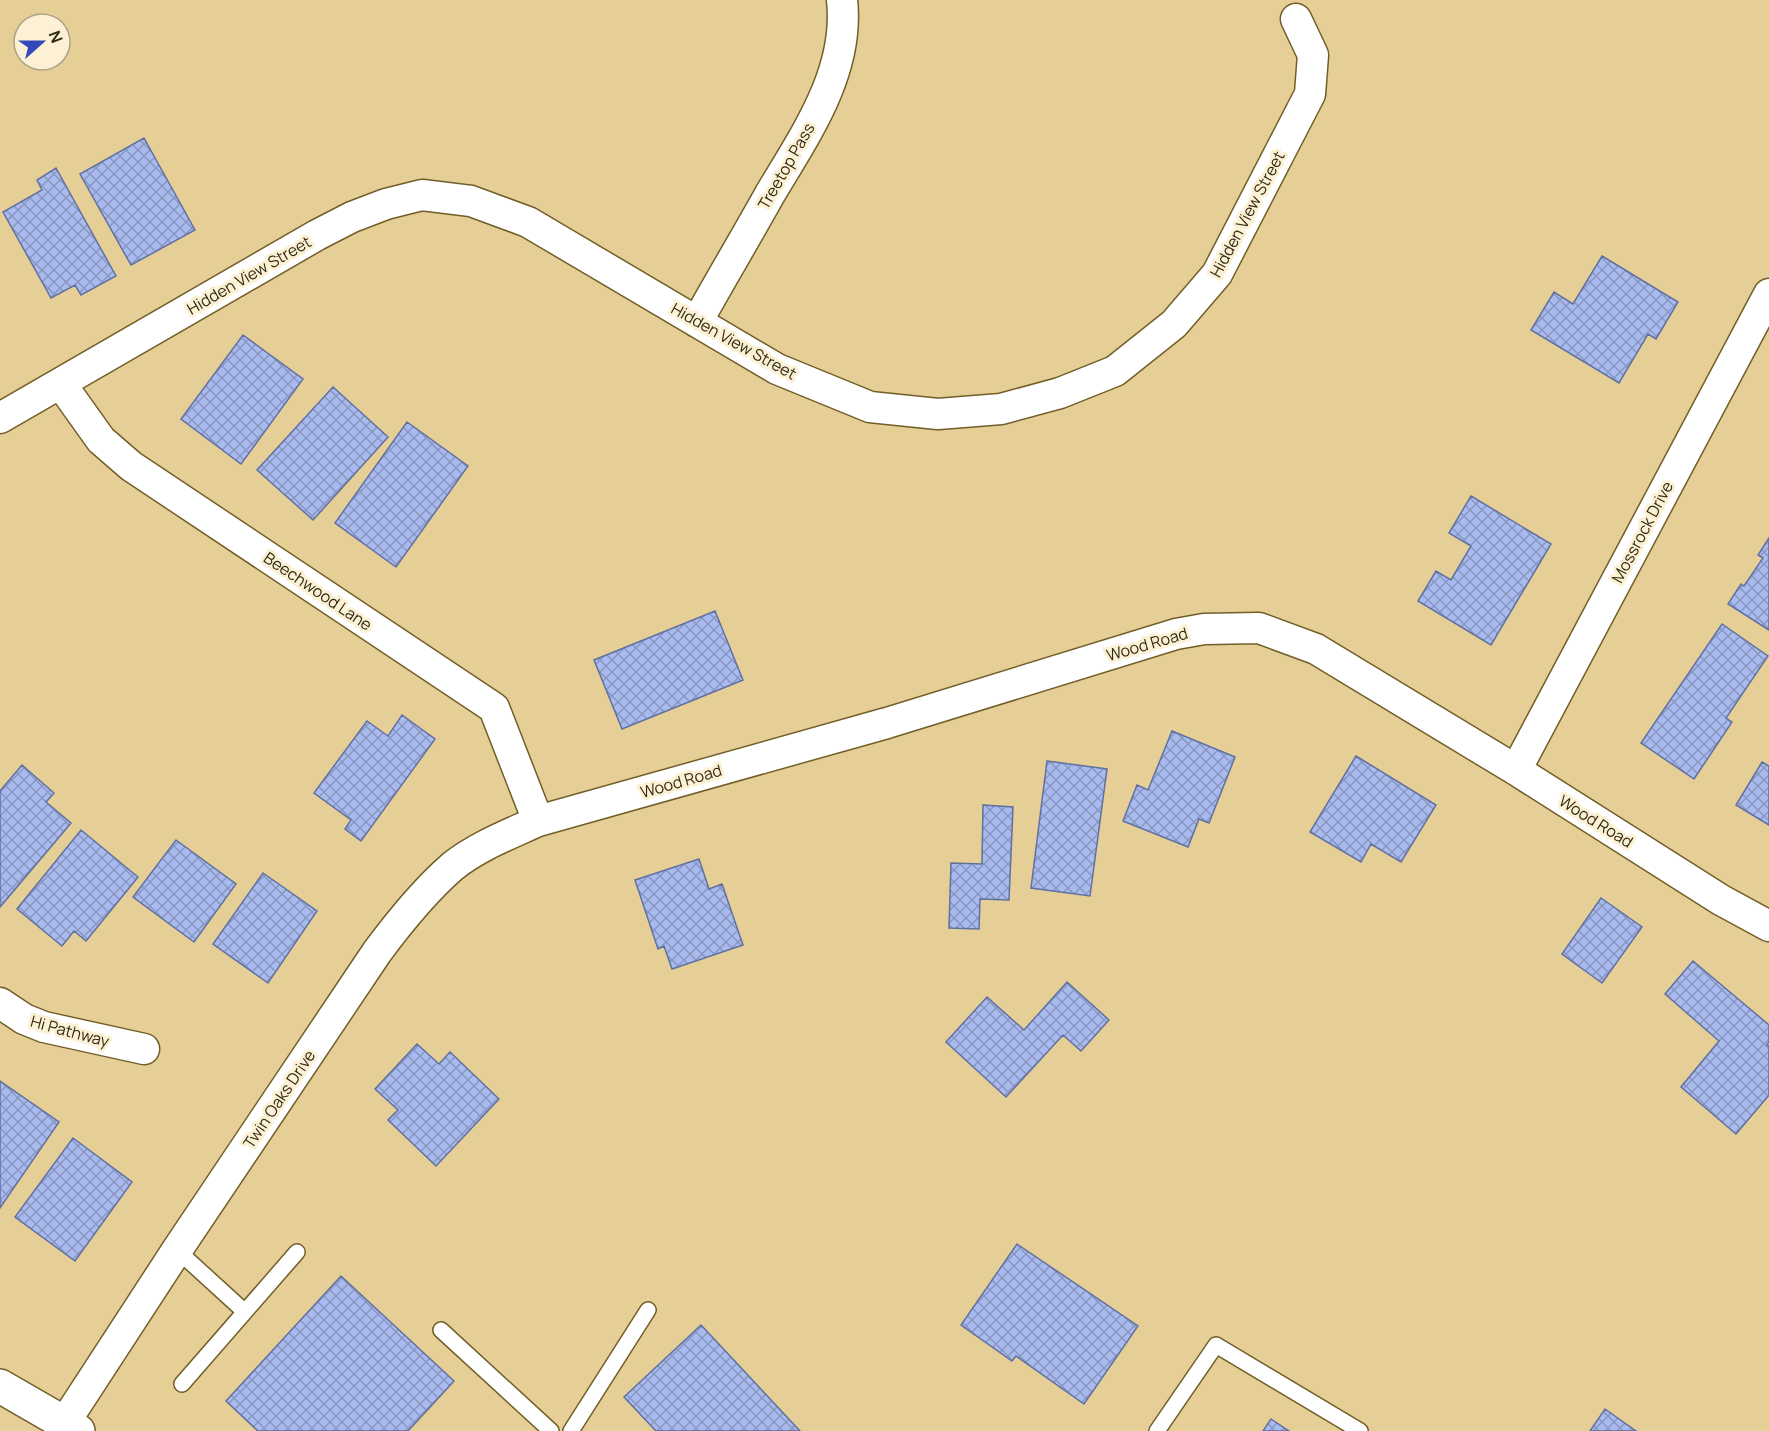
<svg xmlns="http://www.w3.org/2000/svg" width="1769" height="1431" viewBox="0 0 1769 1431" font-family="Manrope,sans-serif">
<defs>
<pattern id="building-cross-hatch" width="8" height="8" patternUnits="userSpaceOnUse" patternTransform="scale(1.5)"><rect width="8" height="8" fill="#a8baee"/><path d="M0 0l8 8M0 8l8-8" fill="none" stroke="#8997c0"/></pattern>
</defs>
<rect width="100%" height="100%" fill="#e5cf97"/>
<path fill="url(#building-cross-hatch)" stroke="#6070a0" stroke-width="1.5" d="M144 138 195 230 131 265 80 174Z
M56 168 116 276 81 295 75 285 51 298 3 212 42 190 37 180Z
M1602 256 1678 302 1656 339 1648 334 1619 383 1531 330 1554 292 1573 304Z
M243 335 303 379 241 464 181 419Z
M333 387 388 437 313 520 257 470Z
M407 422 468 466 396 567 335 523Z
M1471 496 1551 544 1491 645 1418 601 1436 571 1451 580 1471 546 1449 533Z
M1769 538V630L1728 604 1741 584 1744 586 1763 558 1758 555Z
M715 611 743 680 622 729 594 660Z
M1722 624 1768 656 1726 718 1732 722 1694 779 1641 743Z
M402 715 435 739 361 841 345 829 351 820 314 793 367 721 388 736Z
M1172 731 1235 757 1209 823 1199 819 1188 847 1123 821 1137 785 1148 790Z
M1356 756 1436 805 1401 862 1371 844 1361 862 1310 832Z
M1047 761 1107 769 1090 896 1031 888Z
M1762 762 1769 766V825L1736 805Z
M22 765 54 793 46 802 71 823 0 907V791Z
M983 805 1013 807 1009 900 980 899 979 929 949 928 951 863 982 864Z
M81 830 138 877 86 941 74 931 62 946 17 909Z
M176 840 236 884 194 942 133 897Z
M699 859 709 889 722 884 743 945 672 969 664 946 658 949 635 880Z
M263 873 317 911 268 983 213 944Z
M1601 898 1642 927 1602 983 1562 954Z
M1693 961 1769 1025V1042L1767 1045 1769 1046V1095L1736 1134 1681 1087 1719 1041 1665 994Z
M1067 982 1109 1020 1081 1051 1063 1035 1006 1097 946 1042 987 997 1024 1030Z
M417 1044 439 1064 450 1052 499 1099 436 1166 388 1120 398 1110 375 1089Z
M0 1081 59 1122 0 1208Z
M73 1138 132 1182 75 1261 15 1217Z
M1017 1244 1138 1326 1084 1404 1016 1356 1012 1361 961 1325Z
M341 1276 454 1381 408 1431H258L226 1401Z
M701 1325 800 1431H656L624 1397Z
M1605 1409 1636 1431H1590Z
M1271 1419 1289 1431H1263Z"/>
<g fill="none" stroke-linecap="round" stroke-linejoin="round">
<g stroke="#725e28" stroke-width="18">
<path id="service" d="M177 1250 245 1312
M441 1330 551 1431
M182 1384 297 1252
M571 1431 648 1310
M1157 1431 1216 1345 1360 1431"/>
</g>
<g stroke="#725e28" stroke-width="33">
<path id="minor" d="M697 322C721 279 746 237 770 194 805 135 850 72 842 0
M61 384 101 440 131 466 494 708 538 821
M0 418 317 235 352 217 386 204 422 195 471 201 528 222 777 369 870 407 938 414 1001 409 1060 393 1115 371 1174 324 1217 274 1310 94 1313 55 1296 19
M1516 770 1769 294
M0 1003 24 1019 44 1027 144 1049
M65 1422 177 1250 377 952C400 921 424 891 453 866 478 846 510 834 538 821L887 723 1176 634 1204 629 1259 628 1316 649 1516 770 1721 900 1769 926"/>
</g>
<g stroke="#725e28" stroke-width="36">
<path id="tertiary" d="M0 1386 78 1431"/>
</g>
<use href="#service" stroke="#fff" stroke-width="15"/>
<use href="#minor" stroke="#fff" stroke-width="30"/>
<use href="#tertiary" stroke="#fff" stroke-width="33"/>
</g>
<g text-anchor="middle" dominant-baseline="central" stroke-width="6" stroke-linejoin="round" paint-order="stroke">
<g font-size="16" fill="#332a13" stroke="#fcf1d5">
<text transform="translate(786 166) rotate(-60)">Treetop Pass</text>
<text transform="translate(1247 214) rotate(-62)">Hidden View Street</text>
<text transform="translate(249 275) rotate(-30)">Hidden View Street</text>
<text transform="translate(734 341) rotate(29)">Hidden View Street</text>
<text transform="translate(1642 532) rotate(-62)">Mossrock Drive</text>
<text transform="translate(318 591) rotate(34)">Beechwood Lane</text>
<text transform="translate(1147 644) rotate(-16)">Wood Road</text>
<text transform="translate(681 781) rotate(-16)">Wood Road</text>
<text transform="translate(1596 821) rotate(32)">Wood Road</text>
<text transform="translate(70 1031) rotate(15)">Hi Pathway</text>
<text transform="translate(279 1099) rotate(-56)">Twin Oaks Drive</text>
</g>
</g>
<g transform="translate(42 42) rotate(69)"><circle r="28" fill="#fcf1d5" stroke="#aca187" stroke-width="1.5"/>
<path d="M0-4.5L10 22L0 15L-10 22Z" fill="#3249ba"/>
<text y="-9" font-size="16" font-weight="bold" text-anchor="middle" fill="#332a13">N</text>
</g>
</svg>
